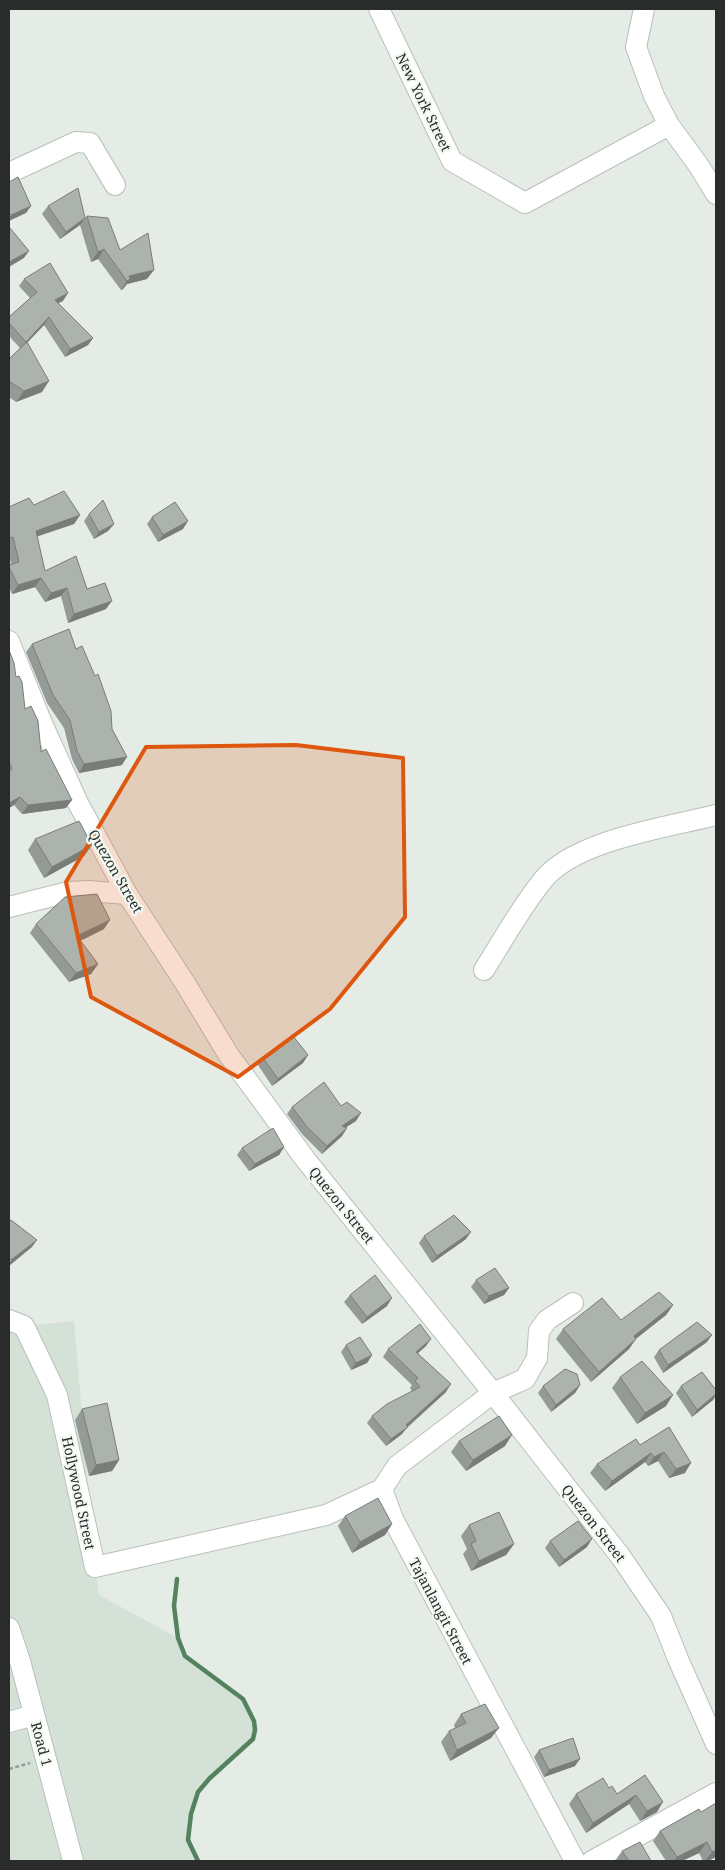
<svg xmlns="http://www.w3.org/2000/svg" width="725" height="1870" viewBox="0 0 725 1870" font-family="'Noto Serif',serif">
<rect width="100%" height="100%" fill="#e4ece5"/>
<path fill="#d4e1d6" d="M9 1320 24 1326 74 1321 95 1567 99 1595 178 1638 185 1656 243 1699 254 1721 253 1739 209 1779 198 1792 191 1814 188 1840 198 1861H9Z"/>
<g fill="none" stroke-linecap="round" stroke-linejoin="round">
<path stroke="#54825e" stroke-width="4.5" d="M177 1579 174 1606 178 1638 185 1656 243 1699 254 1721 255 1730 253 1739 209 1779 198 1792 191 1814 188 1840 198 1861"/>
<g stroke="#b9c0ba" stroke-width="22">
<path id="minor" d="M379 9 452 161 525 203 669 125
M644 9 636 47 654 96 669 125 699 166 716 194
M9 173 76 142 90 143 115 185
M9 641 41 721 78 803 127 894 185 983 228 1054 305 1159 493 1393 621 1557 661 1616 678 1659 716 1744
M9 907 68 892 88 891 127 894
M484 970C503 940 521 907 543 880 575 840 668 827 716 815
M573 1303 547 1320 539 1331 537 1358 525 1379 493 1393 397 1466 382 1489 393 1519 575 1861
M9 1320 24 1326 57 1395 95 1567 326 1515 382 1489
M9 1628 20 1661 73 1861
M9 1722 34 1715
M592 1861 716 1793"/>
</g>
<path stroke="#949a95" stroke-width="2.5" stroke-dasharray="4 2.5" stroke-linecap="butt" d="M9 1769 30 1763"/>
<use href="#minor" stroke="#fff" stroke-width="20"/>
</g>
<path fill="#949a95" d="M48 206 85 218 87 216 147 279 127 284 123 289 121 290 98 259 91 262 80 225 60 239 42 214Z
M24 279 63 301 58 303 93 338 88 345 65 357 44 325 27 343 42 392 16 402 9 397V359L20 348 9 336V317L30 298 19 286Z
M34 505 80 515 74 524 37 536 45 571 87 589 106 609 68 623 61 596 45 602 35 587 12 594 9 587V565L11 564 9 553V507Z
M89 514 114 524 108 531 94 539 84 521Z
M152 517 183 529 158 542 147 524Z
M32 644 76 649 112 729 122 765 79 773 72 759 64 728 47 703 26 652Z
M9 650 25 709 41 752 66 808 22 814 14 805 9 808Z
M35 839 92 845 84 856 44 878 28 850Z
M36 924 104 929 80 941 98 964 91 974 69 982 30 933Z
M308 1055 303 1063 272 1086 258 1065 263 1058Z
M341 1106 356 1121 346 1127 347 1128 342 1136 322 1154 302 1134 287 1114 292 1107Z
M284 1147 279 1155 249 1171 237 1155 242 1148Z
M424 1236 466 1239 432 1263 419 1243Z
M476 1280 509 1288 504 1295 484 1304 471 1287Z
M350 1295 387 1306 362 1324 344 1302Z
M673 1305 666 1315 636 1338 629 1349 591 1382 556 1339 563 1329 621 1320Z
M707 1342 663 1373 654 1357 659 1350Z
M346 1345 372 1355 367 1363 351 1370 341 1352Z
M426 1346 418 1353 446 1392 408 1427 402 1434 386 1446 367 1423 372 1416 412 1391 410 1388 412 1385 383 1357 388 1349Z
M620 1377 666 1406 637 1424 612 1388Z
M580 1385 575 1393 551 1412 538 1393 543 1386Z
M681 1386 716 1390V1396L713 1400 692 1417 676 1393Z
M82 1409 119 1460 112 1471 89 1476 75 1420Z
M669 1427 685 1473 669 1478 658 1461 648 1466 645 1462 605 1491 590 1473 597 1464 640 1445Z
M459 1441 505 1446 466 1471 451 1452Z
M345 1516 392 1524 385 1535 352 1553 338 1526Z
M469 1525 514 1544 506 1555 471 1571 463 1554 467 1549 461 1536Z
M550 1541 587 1547 559 1567 545 1548Z
M461 1714 491 1738 450 1761 441 1742 449 1731 455 1728 454 1725Z
M539 1750 575 1766 544 1777 534 1757Z
M645 1775 657 1812 640 1821 629 1804 586 1833 569 1804 576 1794 609 1788 617 1794Z
M699 1809 716 1857 708 1861H703L699 1853 682 1861H666L653 1841 660 1831Z
M622 1851 651 1861H615Z"/>
<path fill="#787d79" d="M31 206 26 213 9 221V217L11 215Z
M85 218 80 225 60 239 66 232Z
M104 249 98 259 91 262 98 252Z
M29 251 24 258 9 267V262Z
M154 270 147 279 127 284 123 289 121 290 127 281 129 276Z
M68 293 63 301 50 307 55 300Z
M49 317 44 325 21 349 26 342Z
M93 338 88 345 65 357 70 349Z
M49 381 42 392 16 402 24 391Z
M80 515 74 524 30 539 36 531Z
M188 521 183 529 158 542 163 535Z
M114 524 108 531 94 539 99 532Z
M41 578 35 587 12 594 18 585Z
M67 588 61 596 45 602 51 593Z
M112 601 106 609 68 623 74 614Z
M127 757 122 765 79 773 84 764Z
M20 797 14 805 9 808V803Z
M72 800 66 808 22 814 28 805Z
M92 845 84 856 44 878 52 867Z
M110 920 104 929 70 946 77 936Z
M98 964 91 974 69 982 76 973Z
M308 1055 303 1063 272 1086 278 1079Z
M361 1113 356 1121 337 1133 342 1126Z
M347 1128 342 1136 322 1154 327 1146Z
M284 1147 279 1155 249 1171 255 1164Z
M471 1232 466 1239 432 1263 437 1256Z
M37 1240 32 1247 9 1266V1264L11 1260Z
M509 1288 504 1295 484 1304 489 1296Z
M392 1298 387 1306 362 1324 367 1317Z
M673 1305 666 1315 627 1346 634 1336Z
M712 1335 707 1342 663 1373 668 1365Z
M431 1339 426 1346 411 1359 416 1352Z
M636 1339 629 1349 591 1382 599 1372Z
M372 1355 367 1363 351 1370 356 1363Z
M451 1384 446 1392 407 1427 402 1434 386 1446 391 1439Z
M580 1385 575 1393 551 1412 556 1405Z
M716 1394 713 1400 692 1417 697 1410Z
M673 1395 666 1406 637 1424 645 1413Z
M512 1435 505 1446 466 1471 473 1460Z
M664 1452 658 1461 648 1466 654 1457Z
M651 1453 645 1462 605 1491 612 1481Z
M119 1460 112 1471 89 1476 96 1465Z
M691 1463 685 1473 669 1478 676 1469Z
M392 1524 385 1535 352 1553 360 1542Z
M592 1539 587 1547 559 1567 564 1560Z
M514 1544 506 1555 471 1571 479 1561Z
M499 1728 491 1738 450 1761 457 1750Z
M580 1759 575 1766 544 1777 549 1770Z
M636 1795 629 1804 586 1833 593 1823Z
M663 1802 657 1812 640 1821 647 1811Z
M707 1842 699 1853 682 1861H674L677 1857Z
M716 1850V1857L708 1861H705L712 1852Z"/>
<path fill="#acb3ad" stroke="#787d79" d="M18 177 31 206 11 215 9 212V182Z
M78 188 85 218 66 232 48 206Z
M87 216 108 218 120 250 148 233 154 270 129 276 130 279 127 281 104 249 98 252Z
M10 228 29 251 9 262V229Z
M50 263 68 293 55 300 93 338 70 349 49 317 26 342 9 323V317L37 292 24 279Z
M27 342 49 381 24 391 9 381V359Z
M64 491 80 515 36 531 45 571 76 556 87 589 105 583 112 601 74 614 67 588 51 593 41 578 18 585 9 567V565L19 562 13 537 9 538V507L29 498 34 505Z
M103 500 114 524 99 532 89 514Z
M175 502 188 521 163 535 152 517Z
M69 629 76 649 82 646 95 676 98 674 111 711 112 729 127 757 84 764 77 751 70 720 53 695 32 644Z
M9 650 14 663 16 677 19 676 22 682 25 709 31 706 38 721 41 752 46 749 72 800 28 805 20 797 9 803V771L12 769 9 762Z
M79 821 92 845 52 867 35 839Z
M97 894 110 920 77 936 98 964 76 973 36 924 65 897Z
M293 1036 308 1055 278 1079 263 1058Z
M324 1082 341 1106 347 1102 361 1113 342 1126 347 1128 327 1146 307 1127 292 1107Z
M273 1128 284 1147 255 1164 242 1148Z
M454 1215 471 1232 437 1256 424 1236Z
M11 1220 37 1240 11 1260 9 1258V1223Z
M495 1268 509 1288 489 1296 476 1280Z
M375 1275 392 1298 367 1317 350 1295Z
M659 1292 673 1305 634 1336 636 1339 599 1372 563 1329 602 1298 621 1320Z
M697 1322 712 1335 668 1365 659 1350Z
M420 1324 431 1339 416 1352 451 1384 406 1425 408 1427 391 1439 372 1416 387 1404 420 1387 415 1381 418 1378 388 1349Z
M360 1337 372 1355 356 1363 346 1345Z
M642 1361 673 1395 645 1413 620 1377Z
M565 1369 577 1374 580 1385 556 1405 543 1386Z
M702 1372 716 1390V1394L697 1410 681 1386Z
M107 1403 119 1460 96 1465 82 1409Z
M499 1416 512 1435 473 1460 459 1441Z
M669 1427 691 1463 676 1469 664 1452 654 1457 651 1453 612 1481 597 1464 636 1439 640 1445Z
M378 1498 392 1524 360 1542 345 1516Z
M499 1512 514 1544 479 1561 471 1544 476 1541 469 1525Z
M578 1521 592 1539 564 1560 550 1541Z
M485 1704 499 1728 457 1750 449 1731 466 1723 461 1714Z
M573 1738 580 1759 549 1770 539 1750Z
M645 1775 663 1802 647 1811 636 1795 593 1823 576 1794 603 1778 609 1788 612 1786 617 1794Z
M716 1803V1850L712 1852 707 1842 677 1857 660 1831 699 1809 701 1812Z
M640 1842 651 1861H629L622 1851Z"/>
<path fill="#de570e" fill-opacity="0.2" stroke="#de570e" stroke-width="4" stroke-linejoin="round" d="M296 745 403 758 405 917 330 1009 238 1077 91 997 66 882 146 747Z"/>
<g text-anchor="middle" dominant-baseline="central" stroke-width="4.5" stroke-linejoin="round" paint-order="stroke">
<g font-size="14" fill="#292c2a" stroke="#f2f9f3">
<text transform="translate(424 102) rotate(64)">New York Street</text>
<text transform="translate(116 871) rotate(60)">Quezon Street</text>
<text transform="translate(342 1205) rotate(51)">Quezon Street</text>
<text transform="translate(79 1493) rotate(78)">Hollywood Street</text>
<text transform="translate(594 1523) rotate(52)">Quezon Street</text>
<text transform="translate(441 1611) rotate(62)">Tajanlangit Street</text>
<text transform="translate(42 1744) rotate(75)">Road 1</text>
</g>
</g>
<rect width="725" height="1870" fill="none" stroke="#292c2a" stroke-width="20"/>
</svg>
